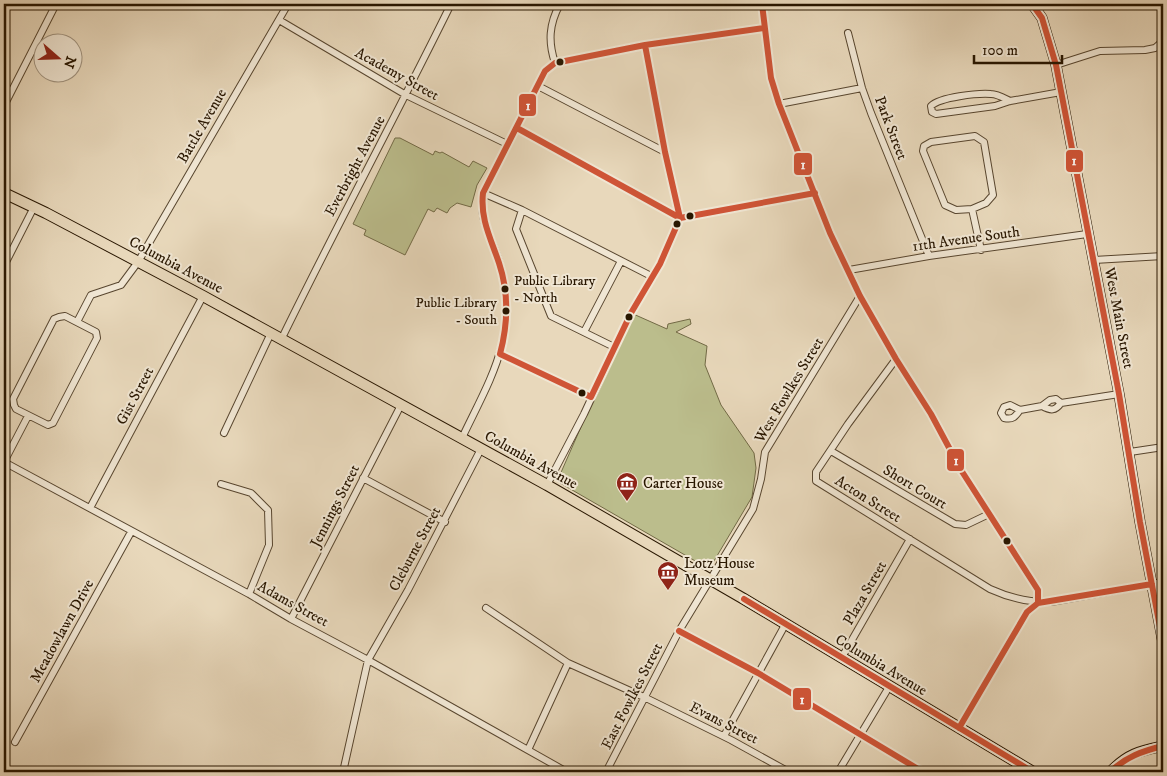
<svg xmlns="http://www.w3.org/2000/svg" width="1167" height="776" viewBox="0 0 1167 776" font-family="'IM FELL DW Pica',serif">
<rect width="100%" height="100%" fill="#e8d8bb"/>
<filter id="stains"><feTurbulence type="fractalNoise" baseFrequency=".004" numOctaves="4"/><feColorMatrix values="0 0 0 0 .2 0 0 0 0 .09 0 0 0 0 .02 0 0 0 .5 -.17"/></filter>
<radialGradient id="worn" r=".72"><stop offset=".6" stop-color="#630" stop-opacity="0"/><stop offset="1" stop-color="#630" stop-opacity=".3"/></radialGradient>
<path fill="#bbbd8c" stroke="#726a46" d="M395 138H400L433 155 435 151 440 153 442 152 469 167 473 161 487 168 477 185 471 207 457 203 450 208 447 213 437 208 434 212 428 209 405 255 364 235 366 230 353 224Z
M631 313 667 329 668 324 690 319 691 324 676 332 707 346 705 365 721 405 754 453 756 468 752 497 711 566H704L560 483 559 477Z"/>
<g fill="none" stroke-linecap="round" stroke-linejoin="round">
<g stroke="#58462f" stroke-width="8">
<path id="minor" d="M762 4 771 78 779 104 830 233 860 296 896 359 931 414 961 470 1038 590V603
M279 20 406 95 507 144
M848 33 862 88 871 113 929 256
M555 63C548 42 549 24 560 4
M1056 65 1100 51 1145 50 1155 48 1163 41
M538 86 665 152
M1010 101C1004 98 997 94 991 94 978 93 940 97 931 106L932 112 936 114 995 106 1010 101 1061 92
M779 104 862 88
M4 106 56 4
M517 128 680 218 815 193
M483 193 522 210 516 229 551 316 614 347
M972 209 986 203 993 195 984 142 975 136 931 142 924 146 923 151 945 205 956 210 972 209 981 250
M522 210 653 277
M1094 260 1163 256
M4 266 34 207
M849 270 929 256 1087 234
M65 316 96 332 97 338 53 423 48 425 16 409 14 405 13 399 54 319 59 317Z
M77 322 91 295 121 285 138 262 288 4
M584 332 621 261
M281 340C336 227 396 116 451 4
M896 359 848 424 816 472V481L990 589C1010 598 1029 603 1051 602L1163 582
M1042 406C1051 411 1055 411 1061 403
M1020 410C1015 417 1013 420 1004 418L1001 413 1004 407 1010 405 1020 410 1042 406 1050 400 1056 399 1061 403 1119 394
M224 433 271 333
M462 438C490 379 520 334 500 265 493 238 478 222 483 193L545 71 555 63 645 45 764 28
M831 451 955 524 966 525 989 514
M1130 452 1163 447
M4 462 249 594 291 619 368 660 567 772
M4 462 28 416
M363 478 445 522
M221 484 251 493 268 510 269 545 249 594
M547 485 584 414 631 313 660 264 680 218 665 152 645 45
M90 508 203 296
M486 608 568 663 646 698 731 740 789 772
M291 619 401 405
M679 631 758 673 923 772
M841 659 910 539
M959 728 1027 612 1038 603
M724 736 785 625
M15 742 131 532
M528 750 568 663
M343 772 368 660 408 590 481 449
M606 772 679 631 753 509 761 479 765 452 860 296
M838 772 889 687"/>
</g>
<g stroke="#281600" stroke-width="11">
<path id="secondary" d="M1032 4 1042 18 1056 65 1119 394 1140 522 1163 643
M1110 772C1127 754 1139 751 1163 746"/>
</g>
<g stroke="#281600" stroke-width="12">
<path id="primary" d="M4 193 46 213 203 296 547 485 744 599 1033 772"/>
</g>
<use href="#minor" stroke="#f0e6d3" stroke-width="6"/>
<use href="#secondary" stroke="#f0e6d3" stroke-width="9"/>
<use href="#primary" stroke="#e8d8bb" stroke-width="10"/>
<g stroke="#f0e6d3" stroke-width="10">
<path id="bus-1" d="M762 4 771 78 779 104 830 233 860 296 896 359 931 414 961 470 1038 590V603
M1032 4 1042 18 1056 65 1119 394 1140 522 1163 643
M517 128 680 218 815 193
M500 354C508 324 509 293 499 263 491 239 480 219 483 193L545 71 555 63 645 45 764 28
M500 354 591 397
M591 397 631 313 660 264 680 218 665 152 645 45
M744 599 1033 772
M679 631 758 673 923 772
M959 728 1027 612 1038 603 1152 584
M1110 772C1126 757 1142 751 1163 746"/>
</g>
<use href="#bus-1" stroke="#cf5436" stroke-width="6"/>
</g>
<defs>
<g id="museum-pin" transform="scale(1.125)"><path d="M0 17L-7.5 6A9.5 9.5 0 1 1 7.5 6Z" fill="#8f2418" stroke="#f0e6d3"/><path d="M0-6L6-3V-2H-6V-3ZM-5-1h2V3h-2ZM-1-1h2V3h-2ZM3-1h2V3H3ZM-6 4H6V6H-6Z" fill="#fff"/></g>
</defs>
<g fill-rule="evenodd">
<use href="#museum-pin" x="627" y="483"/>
<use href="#museum-pin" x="668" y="572"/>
</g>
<g fill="#281600" stroke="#f0e6d3" stroke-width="2">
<circle cx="560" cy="62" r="4.5"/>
<circle cx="690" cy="216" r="4.5"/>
<circle cx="677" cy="224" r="4.5"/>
<circle cx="505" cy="289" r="4.5"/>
<circle cx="506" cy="311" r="4.5"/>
<circle cx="629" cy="317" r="4.5"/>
<circle cx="582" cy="393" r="4.5"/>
<circle cx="1007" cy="541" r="4.5"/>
</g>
<g text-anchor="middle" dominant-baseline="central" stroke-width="4" stroke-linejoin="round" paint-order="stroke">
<g font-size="14" fill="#281600" stroke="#f0e6d3" text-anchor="start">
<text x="514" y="281">Public Library<tspan x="514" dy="17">- North</tspan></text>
<text x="497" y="303" text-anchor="end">Public Library<tspan x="497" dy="17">- South</tspan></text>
</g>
<g font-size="15" fill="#281600" stroke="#f0e6d3">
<text transform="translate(397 74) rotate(29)">Academy Street</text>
<text transform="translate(202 126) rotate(-60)">Battle Avenue</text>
<text transform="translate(891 128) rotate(69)">Park Street</text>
<text transform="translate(355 166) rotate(-62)">Everbright Avenue</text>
<text transform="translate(966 239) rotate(-8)">11th Avenue South</text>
<text transform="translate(176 265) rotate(28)">Columbia Avenue</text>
<text transform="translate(1119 318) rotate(79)">West Main Street</text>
<text transform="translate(789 390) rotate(-59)">West Fowlkes Street</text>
<text transform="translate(135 396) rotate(-62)">Gist Street</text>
<text transform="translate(531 460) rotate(29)">Columbia Avenue</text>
<text transform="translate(915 487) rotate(31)">Short Court</text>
<text transform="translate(868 499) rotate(32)">Acton Street</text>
<text transform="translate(335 506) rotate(-63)">Jennings Street</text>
<text transform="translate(415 549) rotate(-62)">Cleburne Street</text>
<text transform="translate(865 593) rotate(-60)">Plaza Street</text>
<text transform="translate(293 604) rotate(29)">Adams Street</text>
<text transform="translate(62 631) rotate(-61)">Meadowlawn Drive</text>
<text transform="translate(881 665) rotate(31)">Columbia Avenue</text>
<text transform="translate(632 696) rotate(-63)">East Fowlkes Street</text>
<text transform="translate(724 723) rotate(27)">Evans Street</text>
</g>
<g font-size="15" fill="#281600" stroke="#f0e6d3" text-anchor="start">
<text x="643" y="483">Carter House</text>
<text x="684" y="563">Lotz House<tspan x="684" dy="17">Museum</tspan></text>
</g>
</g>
<g stroke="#f0e6d3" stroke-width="2">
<rect x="518" y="93" width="19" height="24" rx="5" fill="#cf5436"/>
<rect x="1065" y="149" width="19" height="24" rx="5" fill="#cf5436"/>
<rect x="793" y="152" width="20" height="24" rx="5" fill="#cf5436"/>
<rect x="946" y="448" width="19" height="24" rx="5" fill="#cf5436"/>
<rect x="792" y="687" width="20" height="24" rx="5" fill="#cf5436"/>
</g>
<g font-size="14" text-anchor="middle" font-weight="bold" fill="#fff">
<text x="528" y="110">1</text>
<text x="1074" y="165">1</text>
<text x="803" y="169">1</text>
<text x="956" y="465">1</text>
<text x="802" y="704">1</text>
</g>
<rect width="1167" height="776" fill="none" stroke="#e8d8bb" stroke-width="20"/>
<rect x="5" y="5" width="1157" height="766" fill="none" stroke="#281600" stroke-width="2.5"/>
<rect x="10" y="10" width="1147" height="756" fill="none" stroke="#281600"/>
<g transform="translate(58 58) rotate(110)"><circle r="24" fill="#f0e6d3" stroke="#a0937f"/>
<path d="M0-4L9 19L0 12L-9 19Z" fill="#8f2418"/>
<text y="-8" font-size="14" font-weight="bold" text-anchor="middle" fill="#281600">N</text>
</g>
<path d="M974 55v8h88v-8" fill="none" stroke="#281600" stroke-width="2.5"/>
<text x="982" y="55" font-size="15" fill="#281600" stroke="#f0e6d3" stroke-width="4" paint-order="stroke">100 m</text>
<rect width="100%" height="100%" filter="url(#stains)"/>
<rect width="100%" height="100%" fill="url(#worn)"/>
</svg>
